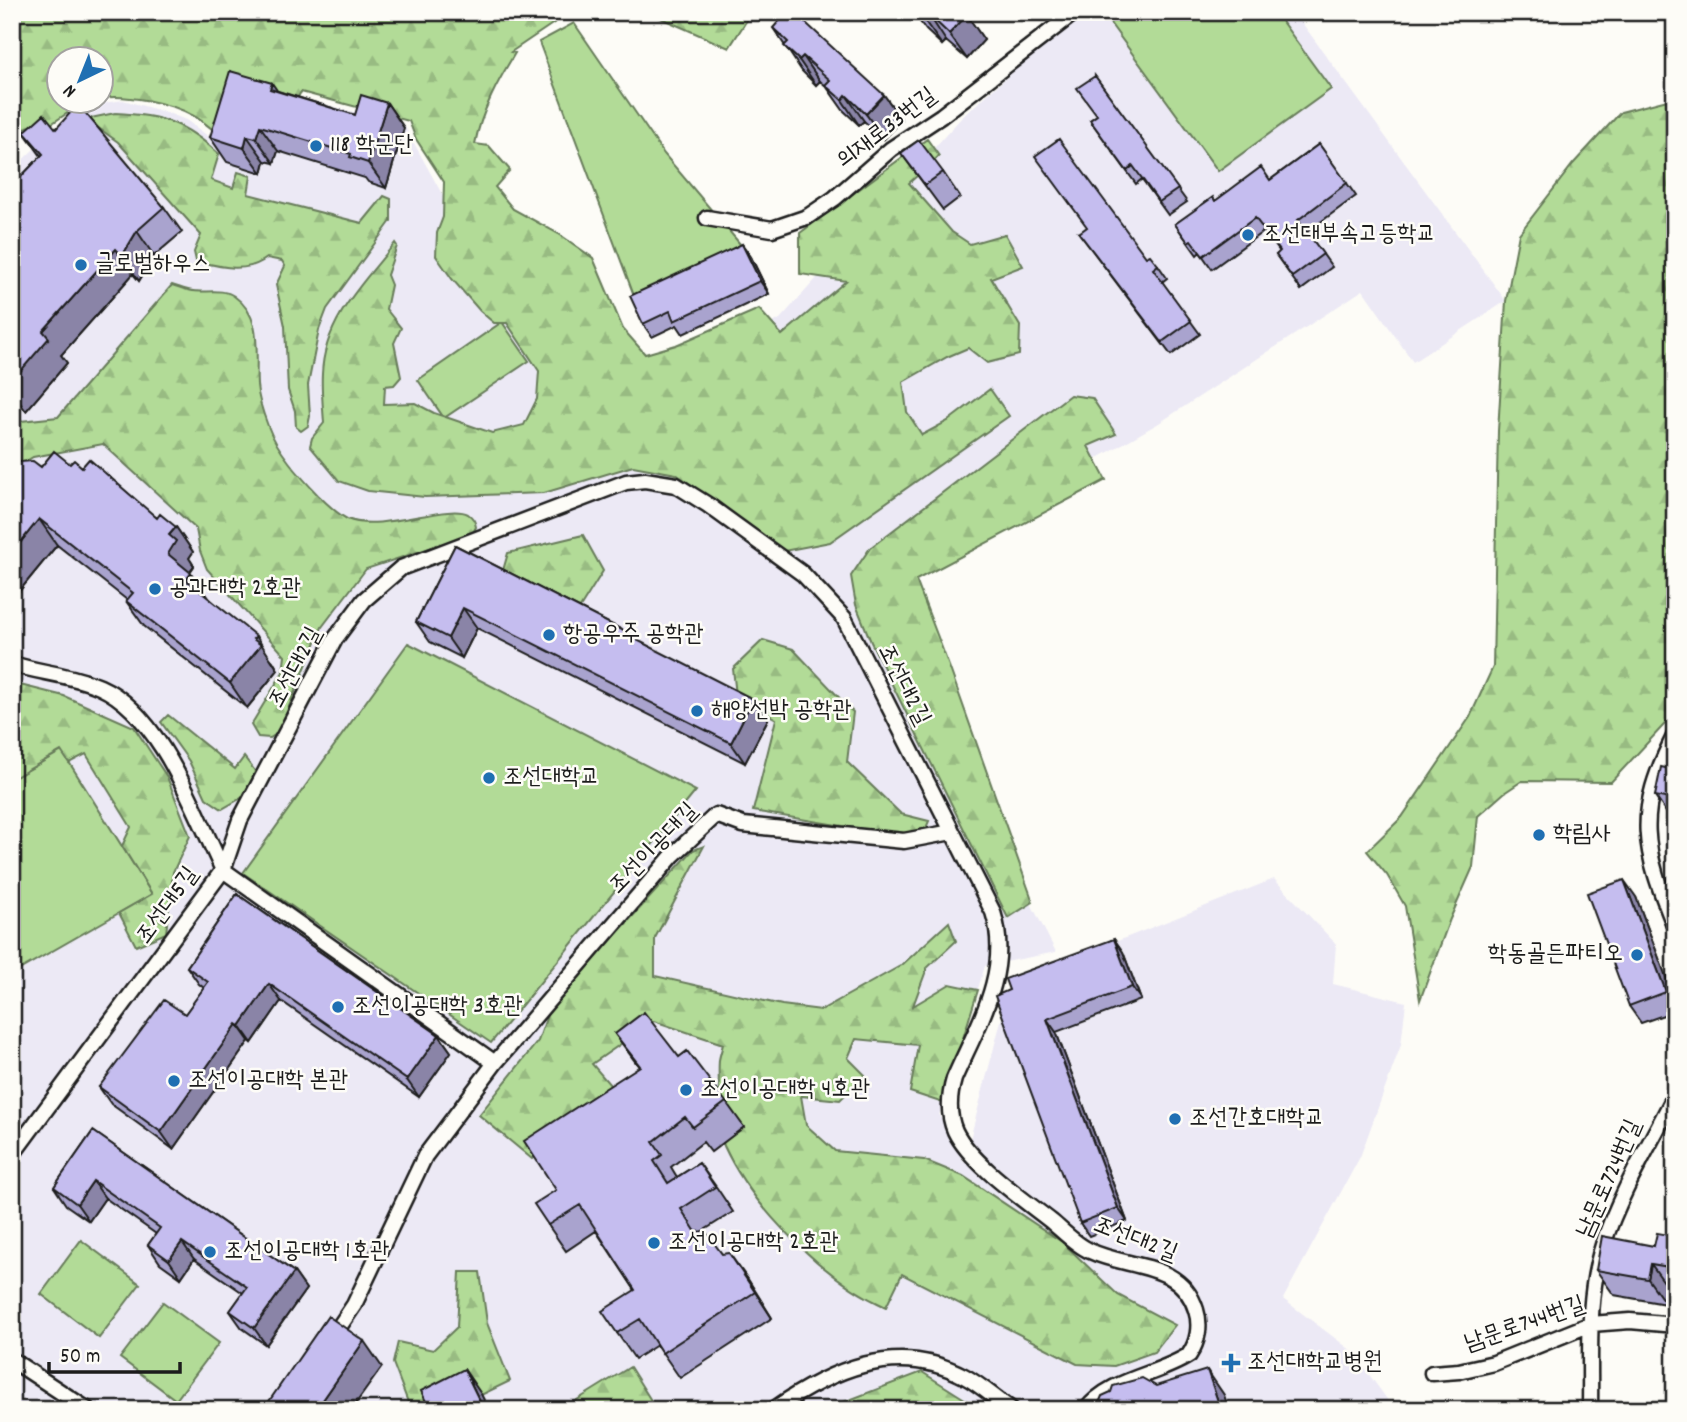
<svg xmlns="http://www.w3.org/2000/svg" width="1687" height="1422" viewBox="0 0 1687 1422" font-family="Dekko,'Poor Story',sans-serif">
<defs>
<pattern id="forest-firs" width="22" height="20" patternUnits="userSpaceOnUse" patternTransform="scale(1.75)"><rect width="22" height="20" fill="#b2db97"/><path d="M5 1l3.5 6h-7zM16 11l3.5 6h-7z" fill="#98bb82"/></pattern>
</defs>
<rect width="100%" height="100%" fill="#fdfcf7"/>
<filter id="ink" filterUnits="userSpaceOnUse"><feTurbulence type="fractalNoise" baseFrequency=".0143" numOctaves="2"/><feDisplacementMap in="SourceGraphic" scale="14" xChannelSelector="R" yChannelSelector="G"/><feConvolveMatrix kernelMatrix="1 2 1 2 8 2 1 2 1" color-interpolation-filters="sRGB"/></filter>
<g filter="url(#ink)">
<path fill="#ece9f5" d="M1087 12H1294L1506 301 1413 362 1363 290 1159 423 889 578 876 603 1056 952 985 966 939 1115 964 1162 1012 979 1062 963 1274 879 1336 944 1333 984 1406 1002 1401 1045 1360 1157 1283 1299 1352 1351 1389 1402 1391 1410H12V170L73 112 104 103 123 100 168 113 186 120 219 144 250 85 404 125 535 363 669 377 780 319 962 117 1032 55Z"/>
<path fill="#b2db97" stroke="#677c5a" stroke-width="2" d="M1102 12H1275L1331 89 1218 171Z
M574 23 664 154 751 257 639 309 539 42Z
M502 322 529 361 444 418 418 380Z
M408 643 696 791 491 1043 243 873Z
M62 751 152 894 12 974V779Z
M81 1240 140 1284 99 1338 41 1294Z
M163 1302 219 1343 176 1400 120 1358Z"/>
<path fill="url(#forest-firs)" stroke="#677c5a" stroke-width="2" d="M12 12H570L511 52 515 53C498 81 481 112 475 144L489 146 510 170 495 187 513 209 559 234 593 258 623 329 645 354 676 345 759 309 782 335 846 281 800 274V233L927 139 939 156 909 183 952 232 970 244 1005 234 1023 266 991 278 1020 326 1019 355 987 363 968 348 947 357 903 382 907 412 922 435 948 421 990 389 1009 416 830 542 784 551 676 474 633 466 544 493 425 497 368 491 339 481 310 446 312 438 324 423C323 407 321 390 322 374 324 320 364 282 395 243L397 246 387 275 391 285 386 309 401 328 394 343 401 377 394 385 385 386 384 404 415 403 434 413 492 433 524 425 537 399 539 371 507 323H494L480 311 452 279 436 256 437 233 443 217 444 182 416 139 409 121 301 92 293 105 219 134C210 128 202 120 192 115 171 103 125 94 102 98V60H60V102H84L51 124 38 123 20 130 12 140Z
M647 12H752L729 48Z
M1675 98V713L1611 782 1522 781 1504 793 1478 816 1473 867 1450 919 1420 1000 1405 906 1387 875 1367 851 1402 817 1470 717 1493 667 1498 431 1506 301 1519 234 1573 164 1621 112Z
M115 113C162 115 184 122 219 154L211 180 233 188 238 172 251 176 248 194 362 223 384 196 391 199V221L327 309 319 330 308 385 310 416 308 426 301 431 296 427 295 411 288 390 285 326 276 285 285 266 282 261 267 258C246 274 221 267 196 261L194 252 201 235 118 142 86 119Z
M172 285C179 287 186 290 193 291 206 293 223 288 234 296 264 317 255 354 257 385 258 399 263 413 268 426 277 451 300 476 318 495 327 504 336 513 347 519 380 533 448 503 468 514 474 518 475 522 476 527L472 534 366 569 322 627 278 733 270 738 258 737 251 725 283 672 285 656 207 569 200 551 196 529 103 444 33 457 12 470V422L58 417Z
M1070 395 1092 398 1116 434 1088 446 1106 480 916 580 949 666 1033 902 1008 918 871 642 856 605 851 576 870 548Z
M583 535 603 571 578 611 502 574 508 553Z
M763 640 793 649 853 712 847 762 901 814 929 821 924 833H885L753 811 776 719 736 695 733 669Z
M12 683 64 696 134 727 167 777 190 836 173 872 166 933 136 946 119 913 152 894 122 846 131 827 86 754 69 763 61 751 12 779Z
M168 715 235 769 244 757 255 771 248 794 222 809 206 798 189 761 161 722Z
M704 846 655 938V976L782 1005 821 1010 902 965 949 922 956 941 927 968 913 1006 950 984 978 990 943 1103 910 1092 918 1045 856 1039 848 1058 865 1075 840 1100 801 1096 806 1125 835 1151 924 1160 963 1176 1062 1242 1118 1295 1175 1325 1154 1352 1114 1366 1077 1364 902 1274 886 1307C825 1280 752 1207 724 1146 720 1136 718 1072 719 1060 720 1054 722 1049 723 1044L654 1021 592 1064 617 1093 532 1159 479 1115 538 1041 550 1007 693 850Z
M460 1272H480L487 1323 510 1381 450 1410H411L393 1363 398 1342 433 1350 457 1327Z
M630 1367 657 1410H565L564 1408Z
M922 1372 982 1410H823Z"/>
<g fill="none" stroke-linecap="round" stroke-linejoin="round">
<g stroke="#1c1c1c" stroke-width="19">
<path id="minor" d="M707 218 772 229 807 217 835 198 891 149 941 116 1075 12
M12 664C41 673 73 675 100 687 161 714 195 813 223 870L12 1155
M1675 735C1634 814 1643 848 1675 927
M495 1063 223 870 240 820 335 639 364 600 401 568 626 482 645 480 676 485 708 505 803 574 844 618 993 912C1012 972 977 1026 954 1079 949 1096 948 1115 955 1131 971 1164 1023 1199 1052 1222 1064 1232 1076 1245 1090 1251 1128 1269 1181 1261 1196 1310 1201 1325 1198 1342 1189 1355 1157 1376 1111 1378 1086 1410
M331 1339 354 1305 425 1156 495 1063 673 855 716 815 743 825 904 841 952 832
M12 1360 88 1410
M1432 1373 1459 1371 1494 1363 1591 1324 1630 1321 1675 1325
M773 1410C830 1370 897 1340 964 1376 981 1385 996 1399 1012 1410
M1590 1410C1591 1355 1586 1297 1603 1245 1619 1195 1651 1142 1675 1095"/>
</g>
<use href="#minor" stroke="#fdfcf7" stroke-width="14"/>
</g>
<path fill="#a9a3ce" stroke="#1c1c1c" stroke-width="2" d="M913 12H964L984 40 967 59 946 41 942 45 926 30Z
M773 28 884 95 902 120 884 139 864 121 859 125 843 110 826 86 820 81 816 85 802 71Z
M1095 76 1187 202 1168 215 1142 179 1136 184 1090 120 1097 115Z
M278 91 355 115 387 103 404 128 386 188 368 182 365 178 278 151 274 163 265 161 262 173 227 162 210 137Z
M56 129 164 207 182 232 154 256 139 281 133 274 61 355 67 363 26 411 12 394V186L41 156 24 132Z
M1319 144 1356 196 1307 232 1332 267 1301 290 1276 255 1280 252 1264 231 1212 269 1200 252 1197 255 1175 224 1215 201 1270 180Z
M901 153 943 172 960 197 943 210Z
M1079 233 1146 257 1158 265 1167 278 1162 282 1200 334 1171 355Z
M742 244 751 257 769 294 683 334 677 325 652 337 643 324Z
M70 464 82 467 157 518 176 527 193 552 189 558 194 566 190 572 209 598 273 661 278 670 247 708 144 626 126 601 127 600 57 545 12 600V470Z
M455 545 632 635 634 639 768 719 745 763 477 628 462 658 430 642 416 622Z
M1675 770V822L1672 821 1655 796Z
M237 894 439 1035 451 1052 419 1097 281 1001 252 1043 249 1041 173 1149 111 1104 99 1087 185 1014 204 988 199 984 187 967Z
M1636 897 1675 1001V1011L1641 1023 1629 1006Z
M1114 939 1123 952 1141 1000 1056 1032 1127 1221 1089 1236 1080 1223 1009 990Z
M615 1034 679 1057 726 1102 744 1127 711 1152 703 1142 671 1167 677 1177 699 1163 717 1188 733 1212 703 1231 722 1254 747 1278 772 1318 680 1378 657 1345 635 1359 617 1333 635 1290 596 1231 566 1251 548 1225 639 1067Z
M93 1131 294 1272 306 1289 266 1345 242 1328 230 1311 243 1293 194 1259 181 1278 160 1263 148 1245 156 1234 105 1198 89 1221 66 1205 54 1187Z
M1675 1236V1290L1669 1289 1666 1304 1614 1295 1596 1270Z"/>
<path fill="#8a84a7" stroke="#1c1c1c" stroke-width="2" d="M929 15 946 41 942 45 924 20Z
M967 15 984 40 967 59 949 34Z
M803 56 820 81 816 85 799 60Z
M272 83 289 108 270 89Z
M846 95 864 121 859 125 842 100Z
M884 95 902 120 884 139 866 114Z
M387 103 404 128 386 188 368 163Z
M260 126 278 151 274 163 256 138Z
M247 136 265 161 262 173 244 148Z
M137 231 154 256 139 281 122 256Z
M742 244 751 257 769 294 760 281Z
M116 249 133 274 61 355 67 363 26 411 12 392V381L43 331Z
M39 519 57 545 12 600V553Z
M176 527 193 552 189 558 194 566 185 579 168 554 169 535Z
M191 573 209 598 186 580Z
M463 608 477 628 462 658 448 638Z
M256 636 278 670 247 708 230 683Z
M753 699 768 719 745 763 731 743Z
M1624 880 1636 897 1675 1001V1005L1666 992Z
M1114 939 1123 952 1141 1000 1132 987Z
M269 984 281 1001 252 1043 240 1026Z
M1047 1019 1056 1032 1127 1221 1118 1208Z
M237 1024 249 1041 173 1149 161 1132Z
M439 1035 451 1052 419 1097 407 1080Z
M93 1181 105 1198 89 1221 77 1204Z
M182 1242 194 1259 181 1278 169 1260Z
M729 1253 747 1278 772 1318 755 1292Z
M1651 1264 1669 1289 1666 1304 1648 1279Z
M294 1272 306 1289 266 1345 254 1328Z
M364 1341 382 1367 351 1410H316Z
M464 1369 481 1394 489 1410H484Z
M1207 1370 1224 1395 1229 1410H1221Z"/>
<path fill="#c5bdef" stroke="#1c1c1c" stroke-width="2" d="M787 12H794L884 95 866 114 846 95 842 100 825 85 830 80 803 56 799 60 784 46 788 42 773 28Z
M916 12H964L967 15 949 34 929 15 924 20Z
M230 71 272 83 270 89 355 115 361 95 387 103 368 163 350 157 351 154 260 126 256 138 247 136 244 148 210 137Z
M1095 76 1178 189 1159 202 1133 166 1127 171 1090 120 1097 115 1077 88Z
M78 104 164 207 137 231 122 256 116 249 43 331 49 338 12 381V186L43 154 24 132 44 114 56 129Z
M1059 139 1146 257 1150 255 1158 265 1153 269 1191 321 1162 342 1079 233 1087 227 1035 156Z
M919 140 943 172 925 185 901 153Z
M1319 144 1347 183 1298 220 1323 254 1292 277 1276 255 1280 251 1255 218 1203 256 1191 240 1188 242 1175 224 1213 197 1215 201 1261 167 1270 180Z
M742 244 760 281 674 321 670 311 643 324 630 296Z
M54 451 70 464 74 460 82 467 89 459 157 518 160 514 176 527 169 535 176 541 168 554 191 573 186 580 256 636 253 639 261 645 230 683 126 601 133 593 39 519 12 553V470L19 462 33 461 41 467Z
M455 545 632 635 631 637 753 699 731 743 463 608 448 638 416 622Z
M1661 767 1675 770V800L1655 796Z
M1624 880 1666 992 1629 1006 1587 893Z
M237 894 439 1035 407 1080 269 984 240 1026 237 1024 161 1132 99 1087 164 1000 185 1014 208 982 187 967Z
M1114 939 1132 987 1047 1019 1118 1208 1080 1223 995 996 1009 990 1005 979Z
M644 1012 679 1057 687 1051 726 1102 693 1127 685 1117 653 1142 662 1155 654 1161 668 1183 699 1163 715 1187 681 1209 696 1232 705 1231 722 1254 729 1253 755 1292 662 1353 640 1319 617 1333 602 1311 635 1290 580 1205 548 1225 534 1204 556 1190 524 1141 640 1066 615 1034Z
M93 1131 294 1272 254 1328 230 1311 247 1287 182 1242 169 1260 148 1245 160 1228 93 1181 77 1204 54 1187Z
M1657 1233 1675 1236V1268L1651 1264 1648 1279 1596 1270 1602 1236 1654 1246Z
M328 1316 364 1341 316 1410H263Z
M464 1369 484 1410H430L421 1391Z
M1207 1370 1221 1410H1090L1097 1408 1102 1396 1111 1392 1113 1386 1142 1378 1156 1386Z"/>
</g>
<g fill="#1f6fb2" stroke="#fdfcf7" stroke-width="2.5">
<circle cx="316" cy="146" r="7"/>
<circle cx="1248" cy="235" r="7"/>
<circle cx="81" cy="265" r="7"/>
<circle cx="155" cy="589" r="7"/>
<circle cx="549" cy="635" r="7"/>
<circle cx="697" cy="711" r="7"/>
<circle cx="489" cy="778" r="7"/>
<circle cx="1539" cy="835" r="7"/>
<circle cx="1637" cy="955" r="7"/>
<circle cx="338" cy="1007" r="7"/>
<circle cx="174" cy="1081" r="7"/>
<circle cx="686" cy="1090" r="7"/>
<circle cx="1175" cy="1119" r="7"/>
<circle cx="654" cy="1243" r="7"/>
<circle cx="210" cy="1252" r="7"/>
<path d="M1227.5 1352.5h7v7h7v7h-7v7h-7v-7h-7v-7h7z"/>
</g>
<g text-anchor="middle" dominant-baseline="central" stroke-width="5" stroke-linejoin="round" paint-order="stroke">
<g font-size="24" fill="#1c1c1c" stroke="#fdfcf7">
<text transform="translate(887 129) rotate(-37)">의재로33번길</text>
<text transform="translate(296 668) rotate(-62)">조선대2길</text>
<text transform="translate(903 685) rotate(63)">조선대2길</text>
<text transform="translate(654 849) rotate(-46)">조선이공대길</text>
<text transform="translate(168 906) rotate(-54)">조선대5길</text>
<text transform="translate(1610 1179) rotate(-66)">남문로724번길</text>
<text transform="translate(1135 1240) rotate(21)">조선대2길</text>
<text transform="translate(1525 1325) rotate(-19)">남문로744번길</text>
</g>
<g font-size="24" fill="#1c1c1c" stroke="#fdfcf7" text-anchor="start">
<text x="330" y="146">118 학군단</text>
<text x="1262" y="235">조선대부속고등학교</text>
<text x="95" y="265">글로벌하우스</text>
<text x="169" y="589">공과대학 2호관</text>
<text x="563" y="635">항공우주 공학관</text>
<text x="711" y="711">해양선박 공학관</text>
<text x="503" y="778">조선대학교</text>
<text x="1553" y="835">학림사</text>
<text x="1623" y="955" text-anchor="end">학동골든파티오</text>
<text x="352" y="1007">조선이공대학 3호관</text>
<text x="188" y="1081">조선이공대학 본관</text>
<text x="700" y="1090">조선이공대학 4호관</text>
<text x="1189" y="1119">조선간호대학교</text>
<text x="668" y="1243">조선이공대학 2호관</text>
<text x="224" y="1252">조선이공대학 1호관</text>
<text x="1247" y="1363">조선대학교병원</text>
</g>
</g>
<rect width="1687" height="1422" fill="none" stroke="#fdfcf7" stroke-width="42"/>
<rect x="21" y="21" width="1645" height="1380" fill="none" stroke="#1c1c1c" stroke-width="2.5" filter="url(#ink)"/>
<g transform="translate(80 80) rotate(223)"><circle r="33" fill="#fdfcf7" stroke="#a3a29f" stroke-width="2"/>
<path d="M0-5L12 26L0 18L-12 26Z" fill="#1f6fb2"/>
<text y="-10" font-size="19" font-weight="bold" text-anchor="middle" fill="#1c1c1c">N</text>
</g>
<path d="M49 1362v10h131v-10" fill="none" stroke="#1c1c1c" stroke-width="3.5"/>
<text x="60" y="1362" font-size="21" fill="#1c1c1c" stroke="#fdfcf7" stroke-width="5" paint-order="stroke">50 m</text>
</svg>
